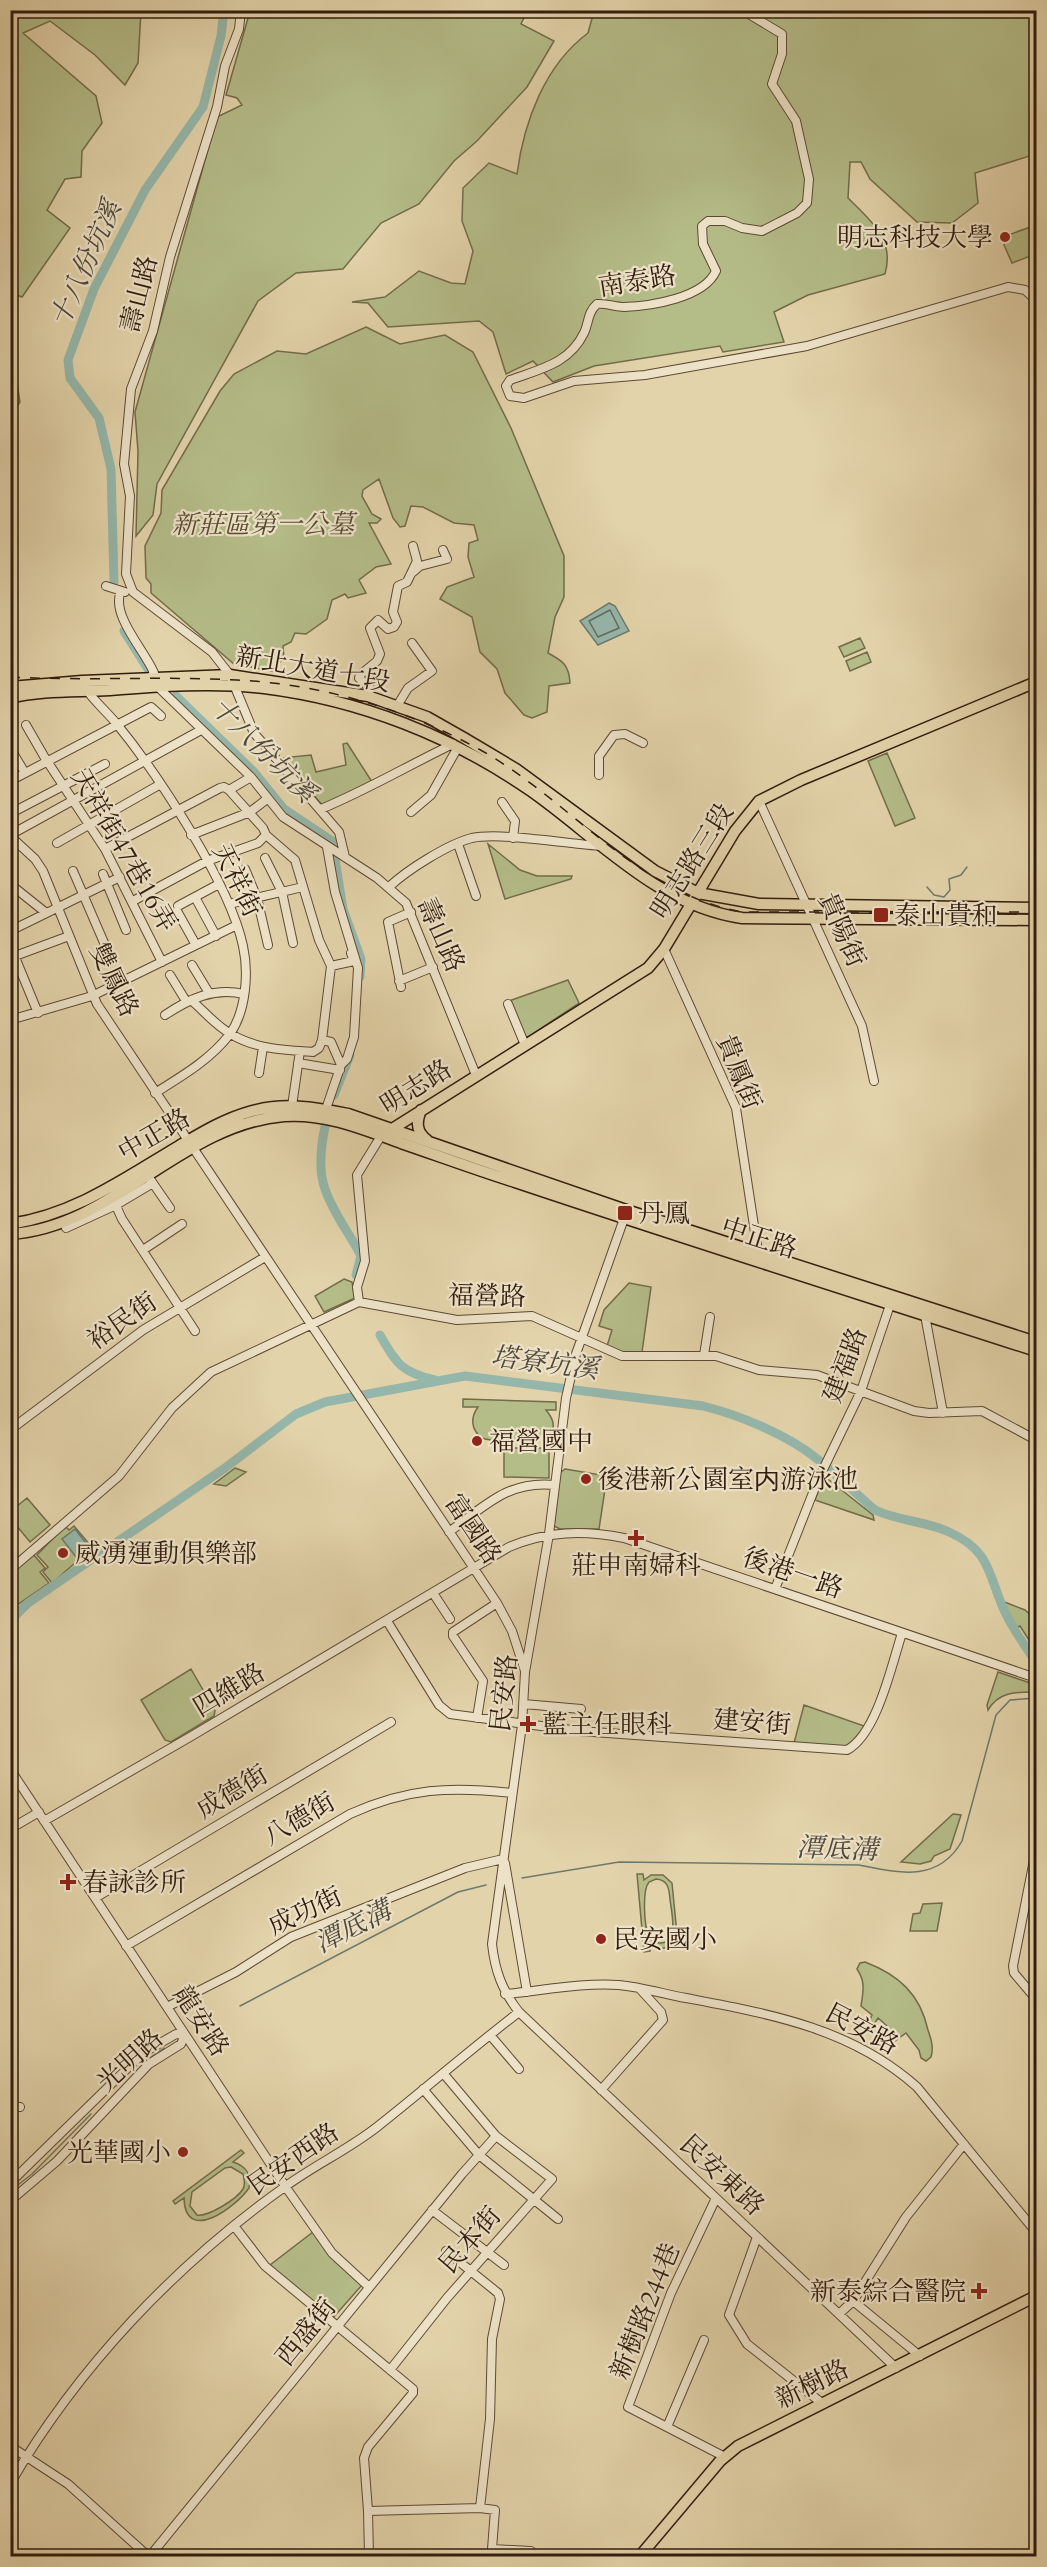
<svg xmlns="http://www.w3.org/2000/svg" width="1047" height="2567" viewBox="0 0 1047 2567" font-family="Cardo,'Noto Serif TC',serif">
<rect width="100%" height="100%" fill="#e3d3aa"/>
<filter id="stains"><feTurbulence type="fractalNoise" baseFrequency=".00333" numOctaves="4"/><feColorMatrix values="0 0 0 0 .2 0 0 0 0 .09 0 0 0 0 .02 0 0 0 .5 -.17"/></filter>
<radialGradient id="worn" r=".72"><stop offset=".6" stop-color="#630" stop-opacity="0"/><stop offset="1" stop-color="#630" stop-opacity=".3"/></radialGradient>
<path fill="#b4bc88" stroke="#726c4a" stroke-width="1.5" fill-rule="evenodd" d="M141 11 138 63 125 85 95 55 50 21 23 33 96 96 102 123 82 151 81 177 65 179 47 210 70 228 22 297 11 293V11Z
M250 11H527L521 24 554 41 527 87 477 141 454 161 419 204 381 223 343 269 296 273 258 301 157 484 153 515 136 536 138 451 135 412 217 117 242 105 237 98 226 95Z
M594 11H1036V154L975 173 978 203 952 223 917 222 870 179 861 162H850L848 198C871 221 895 239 885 274L808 295 774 312 784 342 723 352 720 346 594 366 553 382 533 361 506 374 493 332 479 321 388 327 368 303 352 302 385 297 419 271 451 283 465 284 473 251 462 221 463 188 489 163 517 174C524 121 545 65 588 33Z
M1036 225V254L1012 263 1004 245 1008 235Z
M366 327 400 344 445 335 473 352 511 428 564 556V597L555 617 548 653C563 661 569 665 570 683L549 686 547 712 532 718 524 715 505 693 497 669 480 652 472 617 440 599 447 587 474 577 468 557 469 543 478 540 474 525 454 523 423 507 411 506 405 526 400 527 393 518 379 479 363 490 362 496 372 514 381 519 377 523H369L391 564 376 567 359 580 366 593 348 598 345 594 332 600 327 619 306 634 295 633 291 642 283 646 284 658 272 671 234 664 151 593V584L146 578 145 546 161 513 162 490 220 391 234 374 277 351 306 354Z
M10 373 17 383 20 402 11 415Z
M860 638 865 648 844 657 839 647Z
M867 652 871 662 850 671 846 661Z
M347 743 374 785 323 806 281 758 311 755 316 772 346 765 343 744Z
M887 753 915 818 895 826 868 761Z
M488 844 520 870 537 876H572L571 879 505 899Z
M568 980 579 1003 528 1037 523 1036 509 1001Z
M344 1279 352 1282 355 1298 324 1312 315 1296Z
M629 1283 651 1287 642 1352H621L607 1346 612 1330 599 1326 604 1310Z
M463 1399 556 1402V1410H546C577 1447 500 1444 482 1438 471 1430 470 1418 478 1407H463Z
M504 1448H549V1478L504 1477Z
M235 1468 246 1472 226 1486 214 1484Z
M565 1469 607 1476 599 1529H560L554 1526 560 1473Z
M824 1476 873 1515 874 1520 815 1500Z
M27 1498 50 1525 30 1542 11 1519V1511Z
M65 1526 69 1530 74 1526 91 1546 88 1548 90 1550 52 1583 43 1572 48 1567 37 1555Z
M33 1554 45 1568 40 1572 49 1583 11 1609 10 1574Z
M1002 1601 1025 1610 1036 1620V1651L1020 1626 1016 1628Z
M191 1669 215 1711 214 1716 171 1742 165 1740 141 1700Z
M998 1672 1036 1685V1692C1017 1692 999 1691 988 1710L987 1705Z
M804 1705 867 1727 847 1747 794 1743Z
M953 1814 961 1815 950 1849 934 1856 931 1861 920 1864 901 1862Z
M637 1874H643L644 1880 651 1875H663L672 1883 677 1934 669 1947 659 1949 650 1945V1951L644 1952ZM656 1879C668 1880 669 1888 670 1899 671 1911 680 1943 660 1943 656 1943 651 1941 649 1936 644 1927 642 1890 649 1882Z
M942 1903 937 1931H910L913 1914 920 1913 923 1904Z
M865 1962C899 1975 920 1994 928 2030 931 2039 934 2047 931 2057L926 2061 921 2058 919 2050 906 2033 895 2041 887 2032V2026L878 2018 869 2033 865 2030 872 2015 861 2006C863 1992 866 1982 857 1969L860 1963Z
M241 2150 244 2153 233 2162C246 2166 252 2175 249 2188 236 2207 185 2245 184 2198L175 2204 173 2201ZM231 2167 243 2174C244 2179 246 2184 243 2189 237 2199 208 2217 197 2215L190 2206 192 2192 225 2168Z
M313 2232 362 2285 332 2319 270 2265Z"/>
<path fill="#95b7ab" stroke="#6d796c" stroke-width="1.5" d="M609 603 615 606 629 631 598 645 580 621Z
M75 1529 89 1547 76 1557 62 1539Z"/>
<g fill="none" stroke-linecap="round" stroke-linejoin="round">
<path stroke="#636a5c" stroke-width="1.5" d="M610 610 619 628 598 637 589 621Z"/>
<path stroke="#6d796c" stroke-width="1.5" d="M927 887 934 895 944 897 950 890 949 879 961 875 967 867
M522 1878 619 1862 859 1865C899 1873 938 1883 962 1841L996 1715 1010 1700 1036 1698
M240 2006 458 1892 486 1885
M141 2064 164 2048
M10 2091 15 2103
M10 2118 15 2108
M10 2191 32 2174 91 2114"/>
<path stroke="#95b7ab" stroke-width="9" d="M114 582 111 469 99 418 70 378 68 360 94 289 145 190 203 107 221 36 224 10
M124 631 148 669
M176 696 254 772 284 809 332 841 343 909 361 959 360 977
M334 1095 350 1055
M328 1114C322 1137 317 1167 325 1189 333 1213 350 1234 361 1256L356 1275
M380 1335C397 1364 401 1372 435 1380
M10 1621 28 1603 225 1468 296 1414 325 1402 465 1376 703 1406C739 1415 786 1434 816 1458 836 1474 855 1493 875 1510 898 1521 926 1521 949 1532 992 1551 988 1576 1005 1612 1013 1630 1026 1646 1036 1663"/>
<g stroke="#5e4a34" stroke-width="10">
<path id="minor" d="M241 10 239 29 225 66 217 107 170 257 153 331 131 389 124 464 130 496 126 574 133 592 212 652 230 675 254 733 339 832 345 857
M742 10 782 34V54L772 84 796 121 809 179 807 203 797 213 762 231 742 228 725 221H708L702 226 703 244 716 271C704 298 651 306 624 307 615 307 606 303 597 304 587 313 589 323 584 333 569 364 540 369 510 380L506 386 510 396 524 398 574 381 645 375 807 346 1008 287 1025 290 1036 300
M413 572 420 566 447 559 443 550
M106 586 125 592
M121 591C110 615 146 652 154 673L149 679
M159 688 251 777 283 817 377 878 406 903 476 1075
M86 689C94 701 106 711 116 723 157 773 230 884 243 946 249 973 246 1011 230 1034 210 1060 182 1076 155 1093
M368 696 370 688 359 678 360 675 377 661 380 654 370 628 378 620 388 629 394 627 397 622 393 612 398 586 407 582 417 561 413 546
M397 706 408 688 432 671 412 643
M26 725 45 758 105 849 162 962
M10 748 25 773
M599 775V756L614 735 625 734 643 743
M10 781 151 707 161 716
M229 790 263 828 266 835 295 860 319 940 331 966 322 1040 331 1042 341 1065 326 1109
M759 801 862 1026 874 1081
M502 802 515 821 513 838
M321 809C367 790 409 765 453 744
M17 810 105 764
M411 812 431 795 458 747
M10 835 201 730
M191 835 250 812 267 799
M10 836 35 859 43 871 97 1004 497 1603 512 1631 525 1671
M57 843 159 785
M458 844 476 896
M327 847 335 892 358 968 354 1037 347 1059 341 1065
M105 849 220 788 224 787 229 790 251 777
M265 858 282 892 293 943
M245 869 257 898 268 945
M73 871 105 945
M103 874 126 930
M10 884 45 912
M389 887C407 870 448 844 472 838 500 832 570 844 601 846
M195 897 216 936
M133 901 207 861 258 843 266 835
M229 904 303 887
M178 906 219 884
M177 911 196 945
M10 931 120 877
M10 945 38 1013
M664 949 736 1108 758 1252
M15 956 69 936
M192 965 209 993
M331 966 354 961 351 953
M170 975 186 1001
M399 981 433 967
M401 987 388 922 411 912
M191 1000C204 1011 216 1026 231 1034 255 1049 285 1050 313 1052L319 1048 322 1040
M508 1004 525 1045
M165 1015C189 999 214 987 244 994
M10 1020 92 996 237 925
M298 1063 340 1070
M259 1073 263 1047
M292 1106 300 1051
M150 1179 170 1208
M112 1197 122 1219 195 1331
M626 1213 576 1354 566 1398 549 1534 525 1672 522 1725 492 1944C495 1971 502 1990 519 2012L896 2368
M66 1228 116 1205 153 1183
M143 1250 182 1224
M359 1302 357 1287 365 1261 357 1175 381 1136
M925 1315 943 1413
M704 1355 710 1317
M10 1430 143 1330 265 1257
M449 1532C485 1506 508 1480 555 1485
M10 1570 119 1476 172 1408 211 1372 359 1302 457 1320 532 1316 622 1356H716L759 1370 817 1375 914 1411 929 1413 982 1411 1036 1440
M775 1589 818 1480 861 1391 891 1302
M433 1593 450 1619
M387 1621 439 1705 450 1714 579 1731 847 1750C877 1734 892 1664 902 1633
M524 1704 581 1709
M477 1718 483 1681 453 1636V1632L497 1603
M10 1769 285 2186 332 2253 369 2287
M44 1821 190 1737 509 1547C547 1531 583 1530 624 1538L1036 1678
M10 1829 39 1812
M1036 1850 1013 1966 1014 1973 1036 1999
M505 1863 527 1992
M95 1898 391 1722
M126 1946 350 1814C407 1788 451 1786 512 1793
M505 1994C539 1991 585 1982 619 1985 641 1987 664 1994 686 1998 770 2014 851 2028 917 2087L1036 2232
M167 2007 236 1972 291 1937 465 1868 503 1859
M490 2035 519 2069
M423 2089 479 2155 558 2219
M601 2090 663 2020 661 2012 640 1989
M11 2106 20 2107
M10 2183 143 2053 176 2034 185 2035 181 2044 149 2064 57 2161 10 2201
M716 2198 671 2293 628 2407 725 2457
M432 2210 504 2265
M235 2227 265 2266 413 2389V2393L368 2447 364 2458 368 2511
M757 2237 729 2315 747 2344 823 2404
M853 2301 920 2356
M839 2314 853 2301 906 2217 964 2144
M390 2370 447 2298 552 2179 496 2136 443 2073
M667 2427 704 2340
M10 2446 68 2484 148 2556
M10 2484C78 2367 176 2264 286 2186 315 2165 349 2149 377 2127 425 2089 471 2049 519 2012
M480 2508 495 2510 492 2549 531 2551V2556
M150 2556 462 2174 496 2136
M369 2556 368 2511 480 2508 490 2419 492 2339 500 2299 498 2293 446 2251"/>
</g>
<g stroke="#311c0d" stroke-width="13">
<path id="major" d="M10 687 82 681 230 675 368 696 427 717 464 738 516 769 655 871 698 893 759 904 1036 908
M10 698C42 690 77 692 110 690 159 686 214 682 264 688 360 700 452 736 531 791 598 838 657 906 742 918L1036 920
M421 1110C416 1122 416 1132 427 1140
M389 1131 648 968 664 949 735 831 759 801 801 780 1036 682
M10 1224C74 1215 125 1178 179 1146 201 1133 224 1119 249 1112 282 1102 315 1107 348 1114L623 1209 1036 1342
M10 1234C114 1227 182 1124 284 1116 325 1113 363 1129 401 1143 439 1156 477 1170 515 1182 688 1240 863 1295 1036 1351
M640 2556 720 2461 738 2446 1036 2296"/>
</g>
<use href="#minor" stroke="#ede2c8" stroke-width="8"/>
<use href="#major" stroke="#e3d3aa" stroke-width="10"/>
<path stroke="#311c0d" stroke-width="1.5" stroke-dasharray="10 10" stroke-linecap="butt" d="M10 677C86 681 162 676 237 680 319 684 403 708 475 747 567 796 635 893 742 912H1036"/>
</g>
<g fill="#8f2418" stroke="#ede2c8" stroke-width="2">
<circle cx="1005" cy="237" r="6"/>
<rect x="873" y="907" width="16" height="16" rx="3"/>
<rect x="617" y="1205" width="16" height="16" rx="3"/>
<circle cx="477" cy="1441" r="6"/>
<circle cx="586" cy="1479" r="6"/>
<path d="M633 1529h6v6h6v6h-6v6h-6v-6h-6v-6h6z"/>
<circle cx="63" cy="1553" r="6"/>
<path d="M525 1715h6v6h6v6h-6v6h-6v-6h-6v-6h6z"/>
<path d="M65 1873h6v6h6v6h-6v6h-6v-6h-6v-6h6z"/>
<circle cx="601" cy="1939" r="6"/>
<circle cx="183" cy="2152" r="6"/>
<path d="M976 2282h6v6h6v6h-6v6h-6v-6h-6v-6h6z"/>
</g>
<g text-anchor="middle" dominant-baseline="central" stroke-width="4.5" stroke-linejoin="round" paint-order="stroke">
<g font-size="26" fill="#311c0d" stroke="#ede2c8" text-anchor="start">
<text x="993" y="237" text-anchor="end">明志科技大學</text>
<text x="894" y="915">泰山貴和</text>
<text x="638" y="1213">丹鳳</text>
<text x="489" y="1441">福營國中</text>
<text x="598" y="1479">後港新公園室内游泳池</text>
<text x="75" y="1553">威湧運動俱樂部</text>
<text x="636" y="1565" text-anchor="middle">莊申南婦科</text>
<text x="542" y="1724">藍主任眼科</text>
<text x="82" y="1882">春詠診所</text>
<text x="613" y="1939">民安國小</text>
<text x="171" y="2152" text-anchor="end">光華國小</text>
<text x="966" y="2291" text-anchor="end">新泰綜合醫院</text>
</g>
<g font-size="26" fill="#311c0d" stroke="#ede2c8">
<text transform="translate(637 281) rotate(-9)">南泰路</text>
<text transform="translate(139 294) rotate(-76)">壽山路</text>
<text transform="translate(313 669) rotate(10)">新北大道七段</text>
<text transform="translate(124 850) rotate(60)">天祥街47巷16弄</text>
<text transform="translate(692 861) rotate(-58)">明志路三段</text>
<text transform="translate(237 880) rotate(64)">天祥街</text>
<text transform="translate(842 930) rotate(66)">貴陽街</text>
<text transform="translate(441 935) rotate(66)">壽山路</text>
<text transform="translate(114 980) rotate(64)">雙鳳路</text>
<text transform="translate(739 1072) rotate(68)">貴鳳街</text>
<text transform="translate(416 1087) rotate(-32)">明志路</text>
<text transform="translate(154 1135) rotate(-30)">中正路</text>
<text transform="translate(759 1238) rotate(18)">中正路</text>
<text transform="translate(487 1296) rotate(1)">福營路</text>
<text transform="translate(122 1321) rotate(-35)">裕民街</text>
<text transform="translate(845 1365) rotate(-69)">建福路</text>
<text transform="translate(473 1529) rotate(56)">富國路</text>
<text transform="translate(793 1573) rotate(19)">後港一路</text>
<text transform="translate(229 1690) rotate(-31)">四維路</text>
<text transform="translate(504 1693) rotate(-84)">民安路</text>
<text transform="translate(752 1722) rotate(4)">建安街</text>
<text transform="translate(232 1792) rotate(-31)">成德街</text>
<text transform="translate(299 1819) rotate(-30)">八德街</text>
<text transform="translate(305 1911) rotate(-25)">成功街</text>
<text transform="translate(201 2021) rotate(57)">龍安路</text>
<text transform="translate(862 2029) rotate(28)">民安路</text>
<text transform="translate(130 2060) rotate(-42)">光明路</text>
<text transform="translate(293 2159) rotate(-35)">民安西路</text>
<text transform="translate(722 2175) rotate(43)">民安東路</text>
<text transform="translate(470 2240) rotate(-49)">民本街</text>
<text transform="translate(645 2311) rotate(-68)">新樹路244巷</text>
<text transform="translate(306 2332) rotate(-51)">西盛街</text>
<text transform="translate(812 2384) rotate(-26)">新樹路</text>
</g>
<g font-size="26" font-style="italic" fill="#584c32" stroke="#ede2c8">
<text x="263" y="524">新莊區第一公墓</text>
</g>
<g font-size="27" font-style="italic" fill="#4f4a3c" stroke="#ede2c8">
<text transform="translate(86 264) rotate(-66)">十八份坑溪</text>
<text transform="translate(263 750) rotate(45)">十八份坑溪</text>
<text transform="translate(545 1363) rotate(7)">塔寮坑溪</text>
<text transform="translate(837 1849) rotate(2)">潭底溝</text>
<text transform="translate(353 1927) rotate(-27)">潭底溝</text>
</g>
</g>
<rect width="1047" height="2567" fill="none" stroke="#e3d3aa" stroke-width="36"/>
<rect x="12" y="12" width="1023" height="2543" fill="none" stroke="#311c0d" stroke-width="3"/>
<rect x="18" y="18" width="1011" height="2531" fill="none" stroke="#311c0d" stroke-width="1.5"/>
<rect width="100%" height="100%" filter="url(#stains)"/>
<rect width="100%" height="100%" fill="url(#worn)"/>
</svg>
